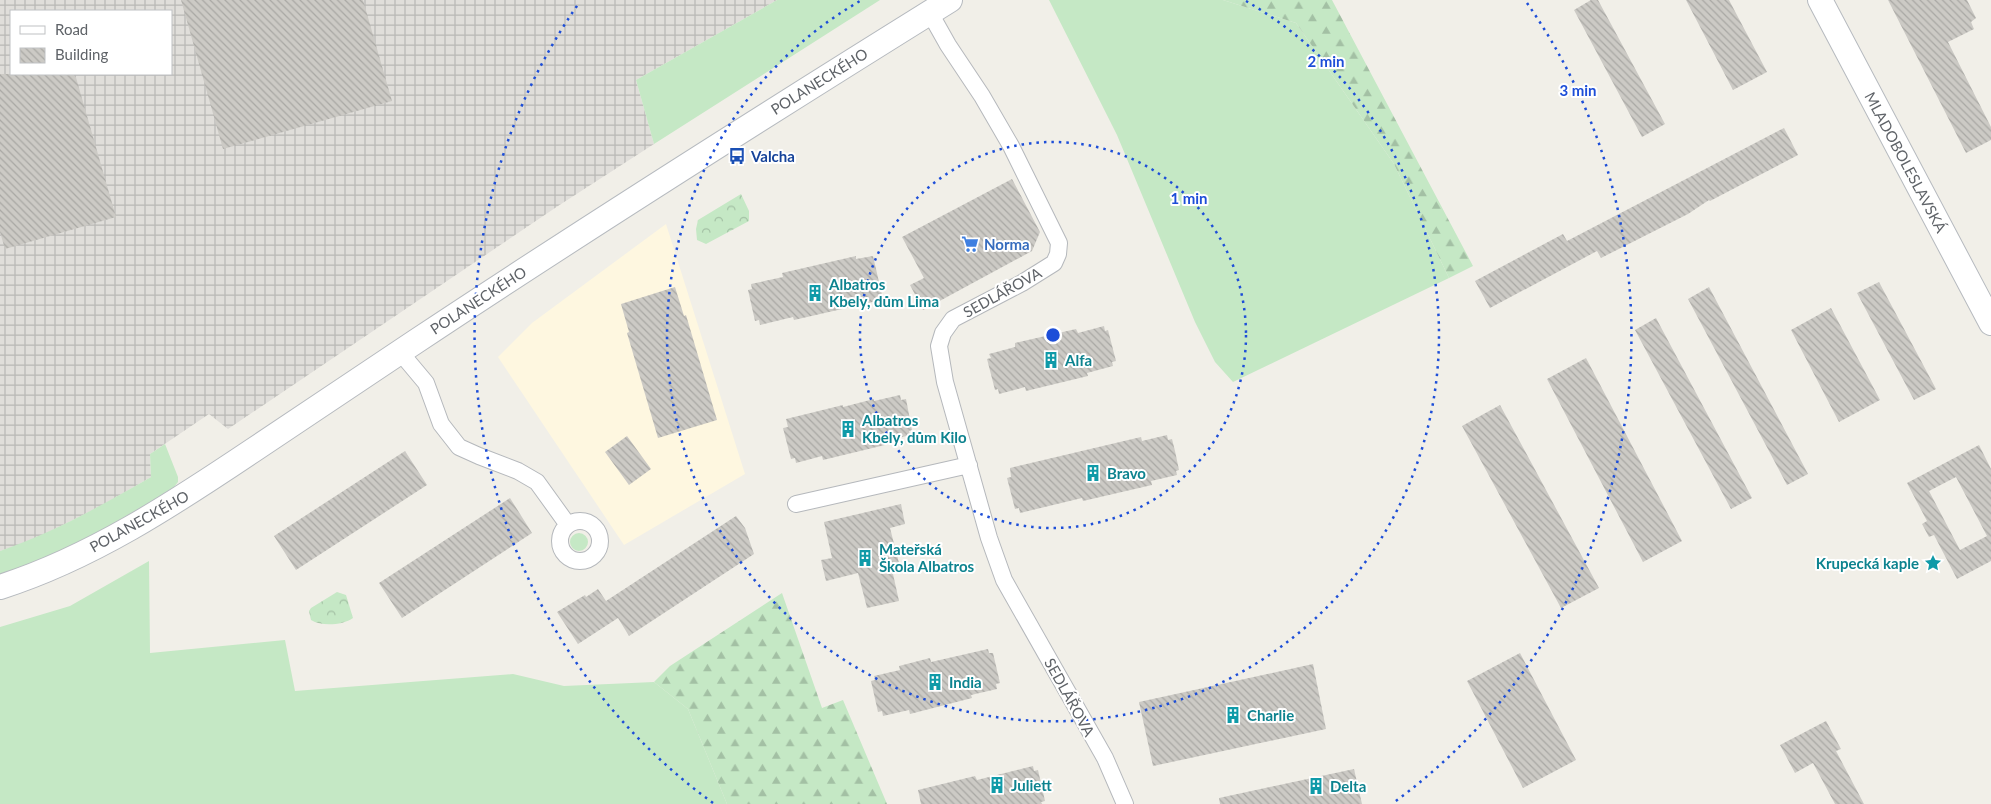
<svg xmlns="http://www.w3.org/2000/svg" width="1991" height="804" viewBox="0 0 1991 804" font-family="Lato,sans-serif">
<defs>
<pattern id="industrial-grid" width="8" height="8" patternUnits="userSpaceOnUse" patternTransform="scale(1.25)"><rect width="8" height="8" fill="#e0deda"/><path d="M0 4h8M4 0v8" fill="none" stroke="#b9b8b5"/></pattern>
<pattern id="forest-firs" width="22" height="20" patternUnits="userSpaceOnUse" patternTransform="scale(1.25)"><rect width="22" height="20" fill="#c5e8c5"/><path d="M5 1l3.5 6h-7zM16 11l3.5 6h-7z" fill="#a3c0a4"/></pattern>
<pattern id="park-crowns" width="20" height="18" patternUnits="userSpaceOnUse" patternTransform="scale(1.25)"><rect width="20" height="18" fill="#c5e8c5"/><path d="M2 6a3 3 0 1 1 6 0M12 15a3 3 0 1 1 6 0" fill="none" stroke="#a3c0a4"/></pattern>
<pattern id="building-back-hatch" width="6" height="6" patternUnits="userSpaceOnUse" patternTransform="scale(1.25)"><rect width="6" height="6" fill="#cccac5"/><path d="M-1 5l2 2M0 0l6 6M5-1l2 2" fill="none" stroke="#a9a8a4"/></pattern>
</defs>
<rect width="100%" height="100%" fill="#f1efe8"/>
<path fill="#fef7e0" d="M666 224 745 474 624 545 498 357 532 323Z"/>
<path fill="url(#industrial-grid)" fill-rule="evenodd" d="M0 0H777L636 80 654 144 558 206 228 429 209 414 150 454 151 477 101 506 31 541 0 551ZM11 11H171V74H11Z"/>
<path fill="#c5e8c5" d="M777 0H880L654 144 636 80Z
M1049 0H1223L1296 23 1394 164 1449 278 1233 382 1215 362 1195 322 1117 135Z
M165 444 178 477V482L174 487C119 522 62 554 0 576V551C53 533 102 505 151 477L150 454Z
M570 542a9 9 0 1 1 18 0a9 9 0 1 1-18 0Z
M149 561 150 653 285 640 295 691 513 674 564 686 654 682 688 709 727 804H0V627L70 606Z"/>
<path fill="url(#forest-firs)" d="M1223 0H1332L1473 266 1449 278 1394 164 1296 23Z
M782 593 822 708 843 700 887 804H727L688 709 654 682 670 666Z"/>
<path fill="url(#park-crowns)" d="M741 194 749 211V221L706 244 697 240 696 229 698 220Z
M337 592 346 595 353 618C343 625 322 627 311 620L309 611 311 608Z"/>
<path fill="url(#building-back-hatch)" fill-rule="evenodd" d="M181 0H363L392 101 223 149Z
M1591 0H1598L1665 124 1642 137 1574 10Z
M1686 0H1729L1767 72 1733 90Z
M1888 0H1967L1976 18 1971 22 1974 29 1948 42 1991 127V140L1966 153Z
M0 74H75L116 217 5 249 0 232Z
M1784 128 1798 155 1710 201 1709 200 1688 214 1601 258 1597 251 1490 308 1475 281 1563 234 1567 241Z
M1012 179 1040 232 1032 251 923 310 910 285 924 278 902 237Z
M856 256V259L873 256 882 295 876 297 877 301 794 320 793 317 760 325 759 320 755 321 748 290 752 289 751 284 783 277 782 273Z
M1879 282 1936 389 1914 400 1857 293Z
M675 287 684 316 686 315 717 420 658 438 627 333 629 332 621 304Z
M1709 287 1808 474 1787 485 1688 299Z
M1831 308 1880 400 1839 422 1791 330Z
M1656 318 1752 498 1731 509 1635 330Z
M1104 326 1105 331 1108 330 1116 361 1112 362 1113 366 1087 373 1088 376 1026 391 1025 387 999 394 998 389 995 390 987 359 991 358 989 354 1015 347V343L1076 329 1078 333Z
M1586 358 1682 541 1643 562 1547 379Z
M900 395 901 400 906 399 912 430 909 431 910 435 884 442 885 445 823 460 822 456 796 463 795 458 791 459 783 428 788 427 786 419 843 405V407L874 399V401Z
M1500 405 1599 588 1561 608 1462 426Z
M1167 435 1168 440 1172 439 1175 451 1179 470 1176 471 1177 475 1151 481 1152 485 1083 501 1082 498 1020 513 1019 508 1015 509 1007 478 1011 477 1010 468 1141 437 1142 441Z
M627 436 651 469 629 485 605 452Z
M1979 445 1991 469V561L1957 579 1934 535 1929 537 1922 524 1927 521 1907 483ZM1956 477 1987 536 1960 550 1929 491Z
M405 451 427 485 296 570 274 536Z
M510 498 532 533 402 618 379 583Z
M901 504 905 524 890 528 899 563 891 565 899 601 867 608 858 573 826 581 821 560 832 558 824 522Z
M736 516 745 528 754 554 629 636 618 618 578 644 557 612 585 595 586 597 598 589 606 601Z
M988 649 989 653H993L1000 683 996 684 997 689 971 695 972 698 910 714 909 710 883 716 882 711 878 712 871 681 875 680 874 676 900 670 899 666 930 658 931 662Z
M1520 653 1576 760 1523 788 1467 681Z
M1313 664 1326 729 1153 766 1139 702Z
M1826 721 1841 749 1836 751 1864 804H1835L1813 763 1795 773 1780 745Z
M1033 766 1034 771 1038 770 1045 801 1041 802 1042 804H921L918 790 975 776 977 780Z
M1354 769 1362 804H1220L1219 798Z"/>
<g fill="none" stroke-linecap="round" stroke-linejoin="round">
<g stroke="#b5b8bc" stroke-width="18">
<path id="street" d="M930 13 948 45 982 96 1011 146 1059 243 1058 254 1054 263 1022 283 953 319 943 333 939 346 945 382 989 538 1004 580 1105 758 1125 804
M400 352 426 383 441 424 459 447 479 456 518 471 537 482 568 525
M796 504 969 465
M560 541a20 20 0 1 1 40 0a20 20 0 1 1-40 0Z"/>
</g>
<g stroke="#b6babf" stroke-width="26">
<path id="secondary" d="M1820 0 1991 323
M0 587C91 558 173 504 252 451 306 415 361 378 415 342 591 225 770 112 950 0"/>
</g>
<use href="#street" stroke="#fff" stroke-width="16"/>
<use href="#secondary" stroke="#fff" stroke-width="24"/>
</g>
<g fill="none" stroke="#1d4ed8" stroke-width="2.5" stroke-dasharray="2.5 5">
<circle cx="1053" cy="335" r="193"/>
<path d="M1246 1A386 386 0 1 1 860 1"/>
<path d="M713 803A579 579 0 0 1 579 3M1527 3A579 579 0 0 1 1393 803"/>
</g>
<defs>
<g id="bus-bare" transform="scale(1.35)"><path d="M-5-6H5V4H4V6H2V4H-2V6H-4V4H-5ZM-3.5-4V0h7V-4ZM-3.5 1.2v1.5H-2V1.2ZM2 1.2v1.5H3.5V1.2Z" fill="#1a4fb4" stroke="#fff" stroke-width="2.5" paint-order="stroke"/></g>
<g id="supermarket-bare" transform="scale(1.35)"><path d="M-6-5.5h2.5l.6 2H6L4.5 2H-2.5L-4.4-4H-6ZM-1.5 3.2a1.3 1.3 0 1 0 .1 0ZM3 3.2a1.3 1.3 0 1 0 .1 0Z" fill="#3f7fe0" stroke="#fff" stroke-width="2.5" paint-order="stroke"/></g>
<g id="building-bare" transform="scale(1.35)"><path d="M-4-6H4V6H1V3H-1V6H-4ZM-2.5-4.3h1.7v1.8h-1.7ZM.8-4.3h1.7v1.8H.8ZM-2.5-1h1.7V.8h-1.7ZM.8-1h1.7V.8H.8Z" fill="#0f9aa8" stroke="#fff" stroke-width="2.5" paint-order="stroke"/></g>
<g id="sight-bare" transform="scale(1.35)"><path d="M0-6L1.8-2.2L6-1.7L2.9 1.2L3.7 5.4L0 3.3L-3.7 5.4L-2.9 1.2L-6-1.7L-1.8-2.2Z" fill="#0f9aa8" stroke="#fff" stroke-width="2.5" paint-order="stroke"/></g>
</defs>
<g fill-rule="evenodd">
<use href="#bus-bare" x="737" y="156"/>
<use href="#supermarket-bare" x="970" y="244"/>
<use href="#building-bare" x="815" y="293"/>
<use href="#building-bare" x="1051" y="360"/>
<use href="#building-bare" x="848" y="429"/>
<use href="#building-bare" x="1093" y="473"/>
<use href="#building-bare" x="865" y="558"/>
<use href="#sight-bare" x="1933" y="563"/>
<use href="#building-bare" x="935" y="682"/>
<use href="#building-bare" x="1233" y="715"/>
<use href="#building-bare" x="997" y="785"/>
<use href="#building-bare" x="1316" y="786"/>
</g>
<g text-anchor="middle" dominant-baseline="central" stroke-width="4" stroke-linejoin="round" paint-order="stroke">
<g font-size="15" fill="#5f6368" stroke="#fff">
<text transform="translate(819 81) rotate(-32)">POLANECKÉHO</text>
<text transform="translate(1906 162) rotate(62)">MLADOBOLESLAVSKÁ</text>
<text transform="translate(1002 292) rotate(-29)">SEDLÁŘOVA</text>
<text transform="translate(478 300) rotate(-33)">POLANECKÉHO</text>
<text transform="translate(139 521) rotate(-29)">POLANECKÉHO</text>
<text transform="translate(1070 697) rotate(61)">SEDLÁŘOVA</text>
</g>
<g font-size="15" font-weight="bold" fill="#164399" stroke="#fff" text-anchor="start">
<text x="751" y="156">Valcha</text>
</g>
<g font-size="15" font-weight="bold" fill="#366cbe" stroke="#fff" text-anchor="start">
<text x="984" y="244">Norma</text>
</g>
<g font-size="15" font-weight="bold" fill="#0d838f" stroke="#fff" text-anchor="start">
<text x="829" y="284">Albatros<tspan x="829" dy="17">Kbely, dům Lima</tspan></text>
<text x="1065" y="360">Alfa</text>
<text x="862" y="420">Albatros<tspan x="862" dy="17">Kbely, dům Kilo</tspan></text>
<text x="1107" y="473">Bravo</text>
<text x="879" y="549">Mateřská<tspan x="879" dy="17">Škola Albatros</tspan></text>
<text x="1919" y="563" text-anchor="end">Krupecká kaple</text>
<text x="949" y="682">India</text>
<text x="1247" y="715">Charlie</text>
<text x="1011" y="785">Juliett</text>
<text x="1330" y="786">Delta</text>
</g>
</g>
<circle cx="1053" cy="335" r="8" fill="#1d4ed8" stroke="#fff" stroke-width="2.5"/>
<g font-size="15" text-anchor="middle" font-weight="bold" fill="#1d4ed8" stroke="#fff" stroke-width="4" stroke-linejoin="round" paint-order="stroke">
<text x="1326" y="67">2 min</text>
<text x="1578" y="96">3 min</text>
<text x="1189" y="204">1 min</text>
</g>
<rect x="10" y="10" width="162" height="65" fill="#ffffff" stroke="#bfc1c3"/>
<rect x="20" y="26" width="25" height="8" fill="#ffffff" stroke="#bfc1c3"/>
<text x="55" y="35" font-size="15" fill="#5f6368">Road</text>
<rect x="20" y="48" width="25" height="15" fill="url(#building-back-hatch)" stroke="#bfc1c3"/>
<text x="55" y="60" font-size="15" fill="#5f6368">Building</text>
</svg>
